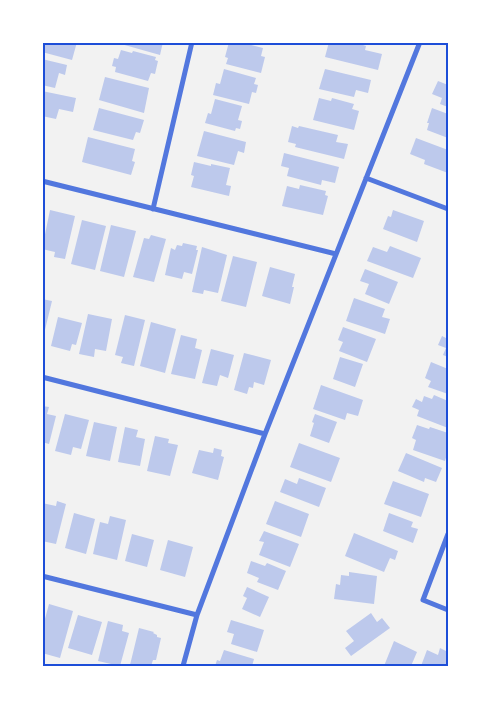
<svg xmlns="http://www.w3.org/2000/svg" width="491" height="709" viewBox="0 0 491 709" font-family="'PT Sans Narrow',sans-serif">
<rect width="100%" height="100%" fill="#f2f2f2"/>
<path fill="#bdc9ec" d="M42 42H77L72 60 42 52Z
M114 42H163L160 55Z
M229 42H240L263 48 261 56 265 57 261 73 226 64 228 58 225 57Z
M329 42H354L366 46 365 50 382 54 378 70 325 57Z
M121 50 132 53 133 51 156 57 155 60 158 61 155 74 151 73 148 81 115 72 116 67 112 66 114 58 118 59Z
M42 59 67 65 65 75 59 73 55 88 42 85Z
M224 69 256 78 254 84 258 85 256 93 252 92 249 104 213 95 216 83 220 84Z
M325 69 371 80 368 93 356 90 354 97 319 89Z
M105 77 149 88 144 113 99 100Z
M438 81 448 85V107L440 104 442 98 432 94Z
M42 91 76 98 73 112 59 109 56 119 42 116Z
M319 98 331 101 332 98 354 104 352 109 359 111 354 130 313 120Z
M215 99 242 106 238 120 242 121 240 129 236 128 235 131 205 123 208 113 211 114Z
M99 108 144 120 140 133 136 132 133 140 93 130Z
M432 108 448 114V138L427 130 429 123H427Z
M292 126 298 128 299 126 338 135 336 142 348 144 344 159 295 147 296 144 288 142Z
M204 131 246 142 244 153 238 151 234 165 197 156Z
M88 137 135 149 132 161 135 162 131 175 82 162Z
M416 138 448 150V173L424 164 425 160 410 154Z
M284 153 339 167 335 183 322 180 321 185 287 176 289 168 281 166Z
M194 162 211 166V164L230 168 226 185 231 186 229 196 191 187 194 176 191 175Z
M300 185 326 191 325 195 328 196 323 215 282 206 287 186 299 189Z
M50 210 75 216 65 259 54 257 55 252 42 249Z
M393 210 424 221 417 242 383 229 388 216 391 217Z
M82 220 106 226 95 270 71 264Z
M111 225 136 231 124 277 100 271Z
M151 235 166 239 154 282 133 277 144 238 149 239Z
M183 243 197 246 196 250H198L192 274 184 272 182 279 165 275 171 248 175 250 177 245 182 246Z
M390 246 421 258 413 278 367 261 373 247 387 252Z
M202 247 227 255 218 293 204 290 203 294 192 292Z
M233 256 257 262 246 307 221 301Z
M270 267 295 274 292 287H294L290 304 262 296Z
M365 269 398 282 389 304 365 294 369 284 360 281Z
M354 298 385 309 382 317 390 319 385 334 346 321Z
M42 299 52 301 43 338 42 337Z
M88 314 112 319 106 351 95 349 94 357 79 354Z
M125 315 145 320 134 366 121 363 123 357 115 355Z
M58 317 82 323 76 345 72 344 70 351 51 346Z
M151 322 176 329 165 373 140 366Z
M343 327 376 339 367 362 339 351 343 342 338 340Z
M181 335 197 339 195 348 202 350 195 379 171 374Z
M442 336 448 339V357L443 355 446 348 438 345Z
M211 349 234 355 228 378 220 375 217 386 202 383Z
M244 353 271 360 264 385 254 382 253 388 249 387 247 394 234 390Z
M340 357 363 364 355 387 333 379Z
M431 362 448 369V394L428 387 431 381 425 378Z
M321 385 363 400 358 416 347 413 345 420 313 409Z
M434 395 448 401V428L417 416 419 410 412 407 416 399 422 402 424 396 432 399Z
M42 406 49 407 47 414 56 416 49 444 42 442Z
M65 414 89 420 81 449 73 447 71 455 55 451Z
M315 414 337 422 329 443 310 436 314 423 312 422Z
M94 422 117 427 110 461 86 456Z
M417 425 429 429 430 427 448 433V451L445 461 413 450 416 440 412 438Z
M125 427 138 430 136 437 145 439 140 466 118 462Z
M155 436 169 439 168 443 178 445 170 476 147 471Z
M299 443 340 458 331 482 290 467Z
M214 448 222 450 221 456 224 457 218 480 192 473 199 450 213 453Z
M406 453 442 468 436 482 425 478 424 482 398 471Z
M299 478 326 488 319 507 280 492 285 479 297 484Z
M393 481 429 494 421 517 384 504Z
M57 501 66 504 56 544 42 541V503L56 506Z
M275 501 309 514 301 537 266 524Z
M74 513 95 519 86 554 65 548Z
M389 513 413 522 411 527 418 529 413 543 383 531Z
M110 516 126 520 117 560 93 554 100 522 108 524Z
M264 531 299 544 290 567 259 555 264 542 259 541Z
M354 533 398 551 395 560 390 558 384 572 345 556Z
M132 534 154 540 147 567 125 561Z
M168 540 193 547 185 577 160 570Z
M251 561 265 566 267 563 286 571 278 590 257 582 259 578 247 573Z
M349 572 377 576 374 604 334 599 336 584 340 585 341 575 349 576Z
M247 587 269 597 260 617 242 609 247 598 243 596Z
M49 604 73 611 60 658 42 653V630Z
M371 613 377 622 382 618 390 628 351 656 345 648 354 641 346 631Z
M78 615 102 622 92 655 68 648Z
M231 620 264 630 257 652 231 644 234 634 227 632Z
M108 621 123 625 122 631 129 633 120 666 98 661Z
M139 628 154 632 153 633 157 635V637L161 638 156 660H153L151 666 130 665Z
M394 641 417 652 411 666H384Z
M440 648 448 652V666H421L427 650 438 655Z
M224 650 254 659 252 666H215L217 660 220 661Z"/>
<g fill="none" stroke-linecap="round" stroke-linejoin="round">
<path stroke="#5277de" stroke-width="5" d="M366 178 448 209
M42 181 336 254
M153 209 192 42
M42 377 265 434
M448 534 423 600 448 610
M42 576 197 615
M183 666 197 615 265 434 420 42"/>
</g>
<rect width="491" height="709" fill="none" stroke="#ffffff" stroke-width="88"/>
<rect x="44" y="44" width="403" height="621" fill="none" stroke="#1d4ed8" stroke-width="2"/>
</svg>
